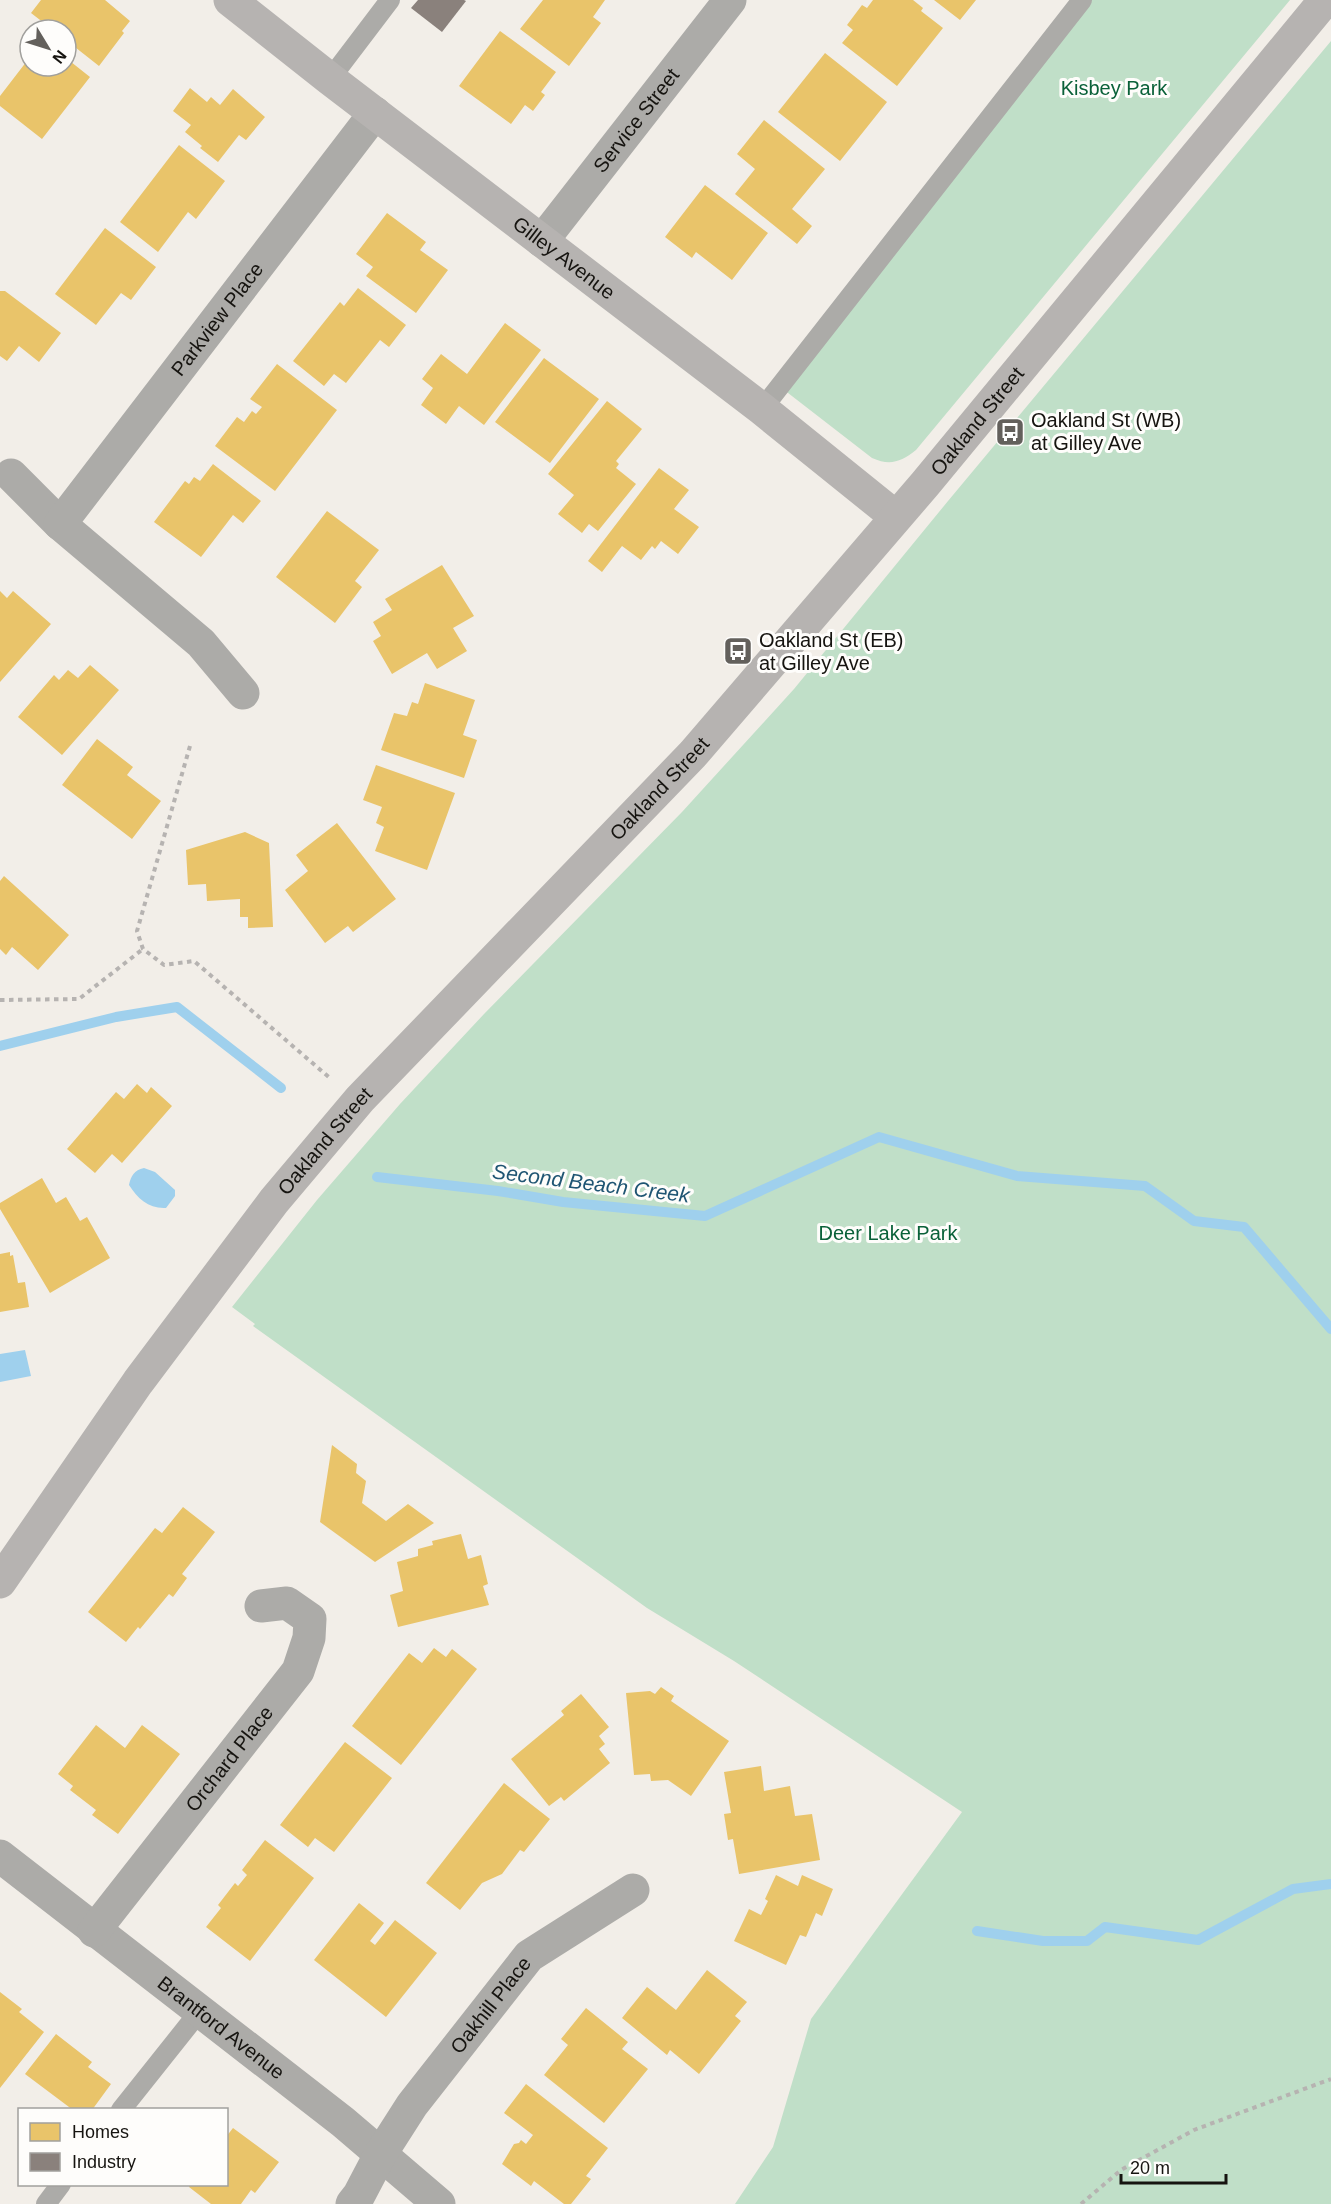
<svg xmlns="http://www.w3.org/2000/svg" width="1331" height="2204" viewBox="0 0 1331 2204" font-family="Arial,sans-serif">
<rect width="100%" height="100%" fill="#f2eee8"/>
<path fill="#c0dfc8" d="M1082 0H1290L916 450C901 462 890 466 872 458L779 386Z
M1331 41V2204H735L773 2147 811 2019 962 1812 734 1661 647 1608 253 1326 255 1324 232 1307 317 1200 400 1104 484 1014 682 812 794 689 948 501Z"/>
<path fill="#9fd0ed" d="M144 1168 155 1172 175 1190V1196L166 1208C149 1209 138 1199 129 1185 131 1176 134 1170 144 1168Z
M25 1350 31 1376 0 1382V1354Z"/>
<path fill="#e9c46a" d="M41 0H105L130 21 122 31 124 33 99 66 66 40V30H53L31 13Z
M543 0H605L593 17 601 23 569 66 520 29Z
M873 0H913L923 8 921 11 943 28 897 86 842 43 853 30 847 25 862 5 867 8Z
M934 0H976L960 20Z
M500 31 556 72 541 92 545 95 533 111 525 105 511 124 459 86Z
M825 53 887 102 840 161 778 112Z
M30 57V66H66V58L90 77 42 139 0 106V96Z
M190 88 207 102 211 97 220 105 233 89 265 117 246 140 239 135 218 162 200 148 202 146 185 132 191 125 173 111Z
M764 120 825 169 792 209 812 226 797 244 735 194 755 169 737 154Z
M179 145 225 181 196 219 188 212 158 252 120 222Z
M705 185 768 233 732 280 696 252 692 258 665 237Z
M387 213 426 242 420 250 448 270 416 313 366 276 373 267 356 254Z
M105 228 156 267 131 300 121 293 96 325 55 294Z
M358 288 406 325 389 347 380 340 346 383 334 374 324 386 293 361 340 302 344 306Z
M0 291H5L61 333 39 362 19 346 7 361 0 356Z
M505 323 541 350 484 425 459 406 446 424 421 405 433 388 422 379 441 354 467 374Z
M544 358 599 399 550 463 495 422Z
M277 364 337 410 275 491 215 446 237 417 244 422 252 411 256 414 262 407 250 399Z
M607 401 642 429 616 461 619 464 616 468 636 484 598 531 589 524 582 533 558 514 574 495 548 474Z
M213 464 261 501 243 523 233 515 201 557 154 522 185 481 189 484 194 477 200 481Z
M659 468 689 490 674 509 699 527 678 554 661 541 655 549 652 546 641 560 622 546 602 572 588 561Z
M327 511 379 550 355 581 362 587 335 623 276 577Z
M442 565 474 616 453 628 467 651 437 669 427 653 392 674 373 641 381 636 373 622 392 610 385 599Z
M0 591 7 598 13 591 51 624 0 682Z
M90 665 119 690 62 755 18 717 54 675 59 680 68 670 78 678Z
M425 683 475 700 463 735 477 740 464 778 381 750 394 713 407 716 412 702 418 704Z
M97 739 133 767 127 775 161 801 132 839 62 785Z
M376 765 455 793 427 870 375 851 384 827 376 823 382 807 363 800Z
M337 823 396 899 353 932 348 926 325 943 285 890 308 871 296 855Z
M245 832 269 843 273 927 248 928V917H240V899L207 901 206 884 188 885 186 850Z
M4 876 69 935 38 970 12 947 6 955 0 949V881Z
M137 1084 147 1093 151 1087 172 1106 122 1163 112 1154 95 1173 67 1149 116 1092 124 1099Z
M42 1178 56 1203 66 1197 80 1221 87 1217 110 1258 50 1293 0 1209V1203Z
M10 1252V1256L13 1255 18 1283 25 1282 29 1307 0 1312V1254Z
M332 1445 357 1464 356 1473 366 1481 362 1503 386 1521 408 1504 434 1523 375 1562 320 1522Z
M183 1507 215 1532 182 1574 187 1578 173 1597 169 1594 140 1629 138 1627 126 1642 88 1612 155 1528 162 1533Z
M461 1534 468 1559 481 1555 488 1584 483 1586 489 1605 398 1627 390 1595 403 1591 397 1562 418 1556V1549L433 1545 432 1541Z
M434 1648 446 1657 452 1649 477 1669 401 1765 352 1726 409 1653 422 1663Z
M661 1687 674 1696 671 1701 729 1741 691 1796 668 1780 651 1781 650 1774 634 1775 626 1693 650 1691 655 1694Z
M581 1694 609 1727 599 1736 605 1744 599 1749 610 1763 564 1801 561 1797 549 1806 511 1759 564 1715 561 1711Z
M96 1725 125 1748 142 1725 180 1754 118 1834 92 1815 96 1810 70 1790 73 1786 58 1774Z
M345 1742 392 1778 334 1852 315 1838 308 1847 280 1825Z
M761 1766 764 1791 790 1786 795 1816 812 1814 820 1860 739 1874 733 1839 728 1840 724 1814 731 1813 724 1772Z
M504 1783 550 1819 524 1852 520 1850 502 1874 482 1883 460 1910 426 1883Z
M265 1840 314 1878 250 1961 206 1927 221 1908 218 1905 235 1883 238 1886 247 1875 242 1870Z
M776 1875 798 1886 802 1875 833 1889 822 1916 816 1913 806 1937 800 1935 786 1965 734 1941 749 1909 761 1915 768 1901 765 1899Z
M359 1903 384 1923 370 1941 375 1945 395 1920 437 1953 386 2017 314 1960Z
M707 1970 747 2002 735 2016 741 2021 699 2074 670 2050 667 2055 622 2018 647 1987 676 2010Z
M0 1992 22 2009 19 2012 44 2032 0 2088Z
M586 2008 628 2042 622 2049 648 2069 604 2123 544 2075 568 2045 561 2039Z
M56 2034 92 2062 88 2067 111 2084 92 2110H73L25 2074Z
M526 2084 608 2148 586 2176 591 2179 571 2204H564L534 2181 531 2186 502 2164 514 2144 519 2143 521 2140 526 2144 533 2135 504 2113Z
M233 2128 279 2162 255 2193 251 2190 241 2204H211L189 2187 190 2184H226V2137Z"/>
<path fill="#8a817c" d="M418 0H464L466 1 442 32 411 8Z"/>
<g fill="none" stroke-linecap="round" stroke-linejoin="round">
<path stroke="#9fd0ed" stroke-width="10" d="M0 1046 116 1017 177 1007 281 1088
M377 1177 498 1191 563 1202 705 1216 879 1137 1017 1176 1145 1186 1194 1221 1244 1227 1331 1329
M977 1931 1043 1941H1087L1105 1927 1198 1940 1293 1889 1331 1884"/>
<path stroke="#b6b3b1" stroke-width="4" stroke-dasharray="4.5 4.5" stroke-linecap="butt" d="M190 746 137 931 143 949 164 965 194 961 331 1079
M0 1000 79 999 143 949
M1081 2204 1121 2170 1194 2130 1331 2079"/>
<path stroke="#acaba8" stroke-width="20" d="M330 79 390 0
M762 409 1082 0
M121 2110 199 2012
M46 2204 61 2184"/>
<g stroke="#acaba8" stroke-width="33">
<path id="s1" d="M542 241 730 0"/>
<path d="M11 475 60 524"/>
<path id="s2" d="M243 693 201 643 60 524 375 113"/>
<path id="s3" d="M0 1856 343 2122 439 2204"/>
<path id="s4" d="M94 1931 298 1671 309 1638 310 1619 287 1603 261 1606"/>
<path id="s5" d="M352 2204 359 2195 380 2155 412 2105 529 1956 633 1890"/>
</g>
<g stroke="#b6b3b1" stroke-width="33">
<path id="s6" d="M230 0 330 79 762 409 896 517"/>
<path id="s7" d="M0 1582 138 1382 274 1201 360 1099 693 754 925 484 1325 0"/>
</g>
</g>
<defs>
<g id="bus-square" transform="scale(1.5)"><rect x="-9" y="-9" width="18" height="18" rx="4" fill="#63605c" stroke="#fefdfb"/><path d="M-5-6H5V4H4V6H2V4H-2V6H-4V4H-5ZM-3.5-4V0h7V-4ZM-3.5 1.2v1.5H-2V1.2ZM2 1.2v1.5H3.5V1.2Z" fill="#fff"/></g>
</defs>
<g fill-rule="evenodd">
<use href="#bus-square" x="1010" y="432"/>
<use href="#bus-square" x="738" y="651"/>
</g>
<g text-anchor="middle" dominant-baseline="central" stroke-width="6" stroke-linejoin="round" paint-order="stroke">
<g font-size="20" fill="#0a6139" stroke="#fefdfb">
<text x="1114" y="88">Kisbey Park</text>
<text x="888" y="1233">Deer Lake Park</text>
</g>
<g font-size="20" fill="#161410" stroke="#fefdfb">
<text stroke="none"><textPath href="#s1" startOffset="153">Service Street</textPath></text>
<text stroke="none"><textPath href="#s6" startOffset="422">Gilley Avenue</textPath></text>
<text stroke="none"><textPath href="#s2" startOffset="508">Parkview Place</textPath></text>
<text stroke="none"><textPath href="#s7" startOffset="1520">Oakland Street</textPath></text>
<text stroke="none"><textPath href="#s7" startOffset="1034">Oakland Street</textPath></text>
<text stroke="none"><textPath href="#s7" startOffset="548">Oakland Street</textPath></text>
<text stroke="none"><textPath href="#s4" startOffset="219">Orchard Place</textPath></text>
<text stroke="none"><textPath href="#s5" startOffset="243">Oakhill Place</textPath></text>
<text stroke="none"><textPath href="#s3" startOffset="280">Brantford Avenue</textPath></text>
</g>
<g font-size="20" fill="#161410" stroke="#fefdfb" text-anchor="start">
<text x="1031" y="420">Oakland St (WB)<tspan x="1031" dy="23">at Gilley Ave</tspan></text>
<text x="759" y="640">Oakland St (EB)<tspan x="759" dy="23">at Gilley Ave</tspan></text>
</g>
<g font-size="21" font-style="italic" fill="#1f5573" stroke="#fefdfb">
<text transform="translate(591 1183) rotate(7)">Second Beach Creek</text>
</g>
</g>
<rect x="18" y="2108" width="210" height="78" fill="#fefdfb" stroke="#a1a09d" stroke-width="1.5"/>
<rect x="30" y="2123" width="30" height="18" fill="#e9c46a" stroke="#a1a09d" stroke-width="1.5"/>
<text x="72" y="2138" font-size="18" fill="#161410">Homes</text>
<rect x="30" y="2153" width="30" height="18" fill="#8a817c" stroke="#a1a09d" stroke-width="1.5"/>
<text x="72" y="2168" font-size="18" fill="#161410">Industry</text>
<g transform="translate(48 48) rotate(128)"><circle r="28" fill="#fefdfb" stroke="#a1a09d" stroke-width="1.5"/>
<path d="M0-4.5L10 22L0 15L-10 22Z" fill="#63605c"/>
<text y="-9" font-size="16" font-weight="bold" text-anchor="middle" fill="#161410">N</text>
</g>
<path d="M1121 2174v9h105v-9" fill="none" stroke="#161410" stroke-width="3"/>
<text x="1130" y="2174" font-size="18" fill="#161410" stroke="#fefdfb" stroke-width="4.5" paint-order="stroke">20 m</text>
</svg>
